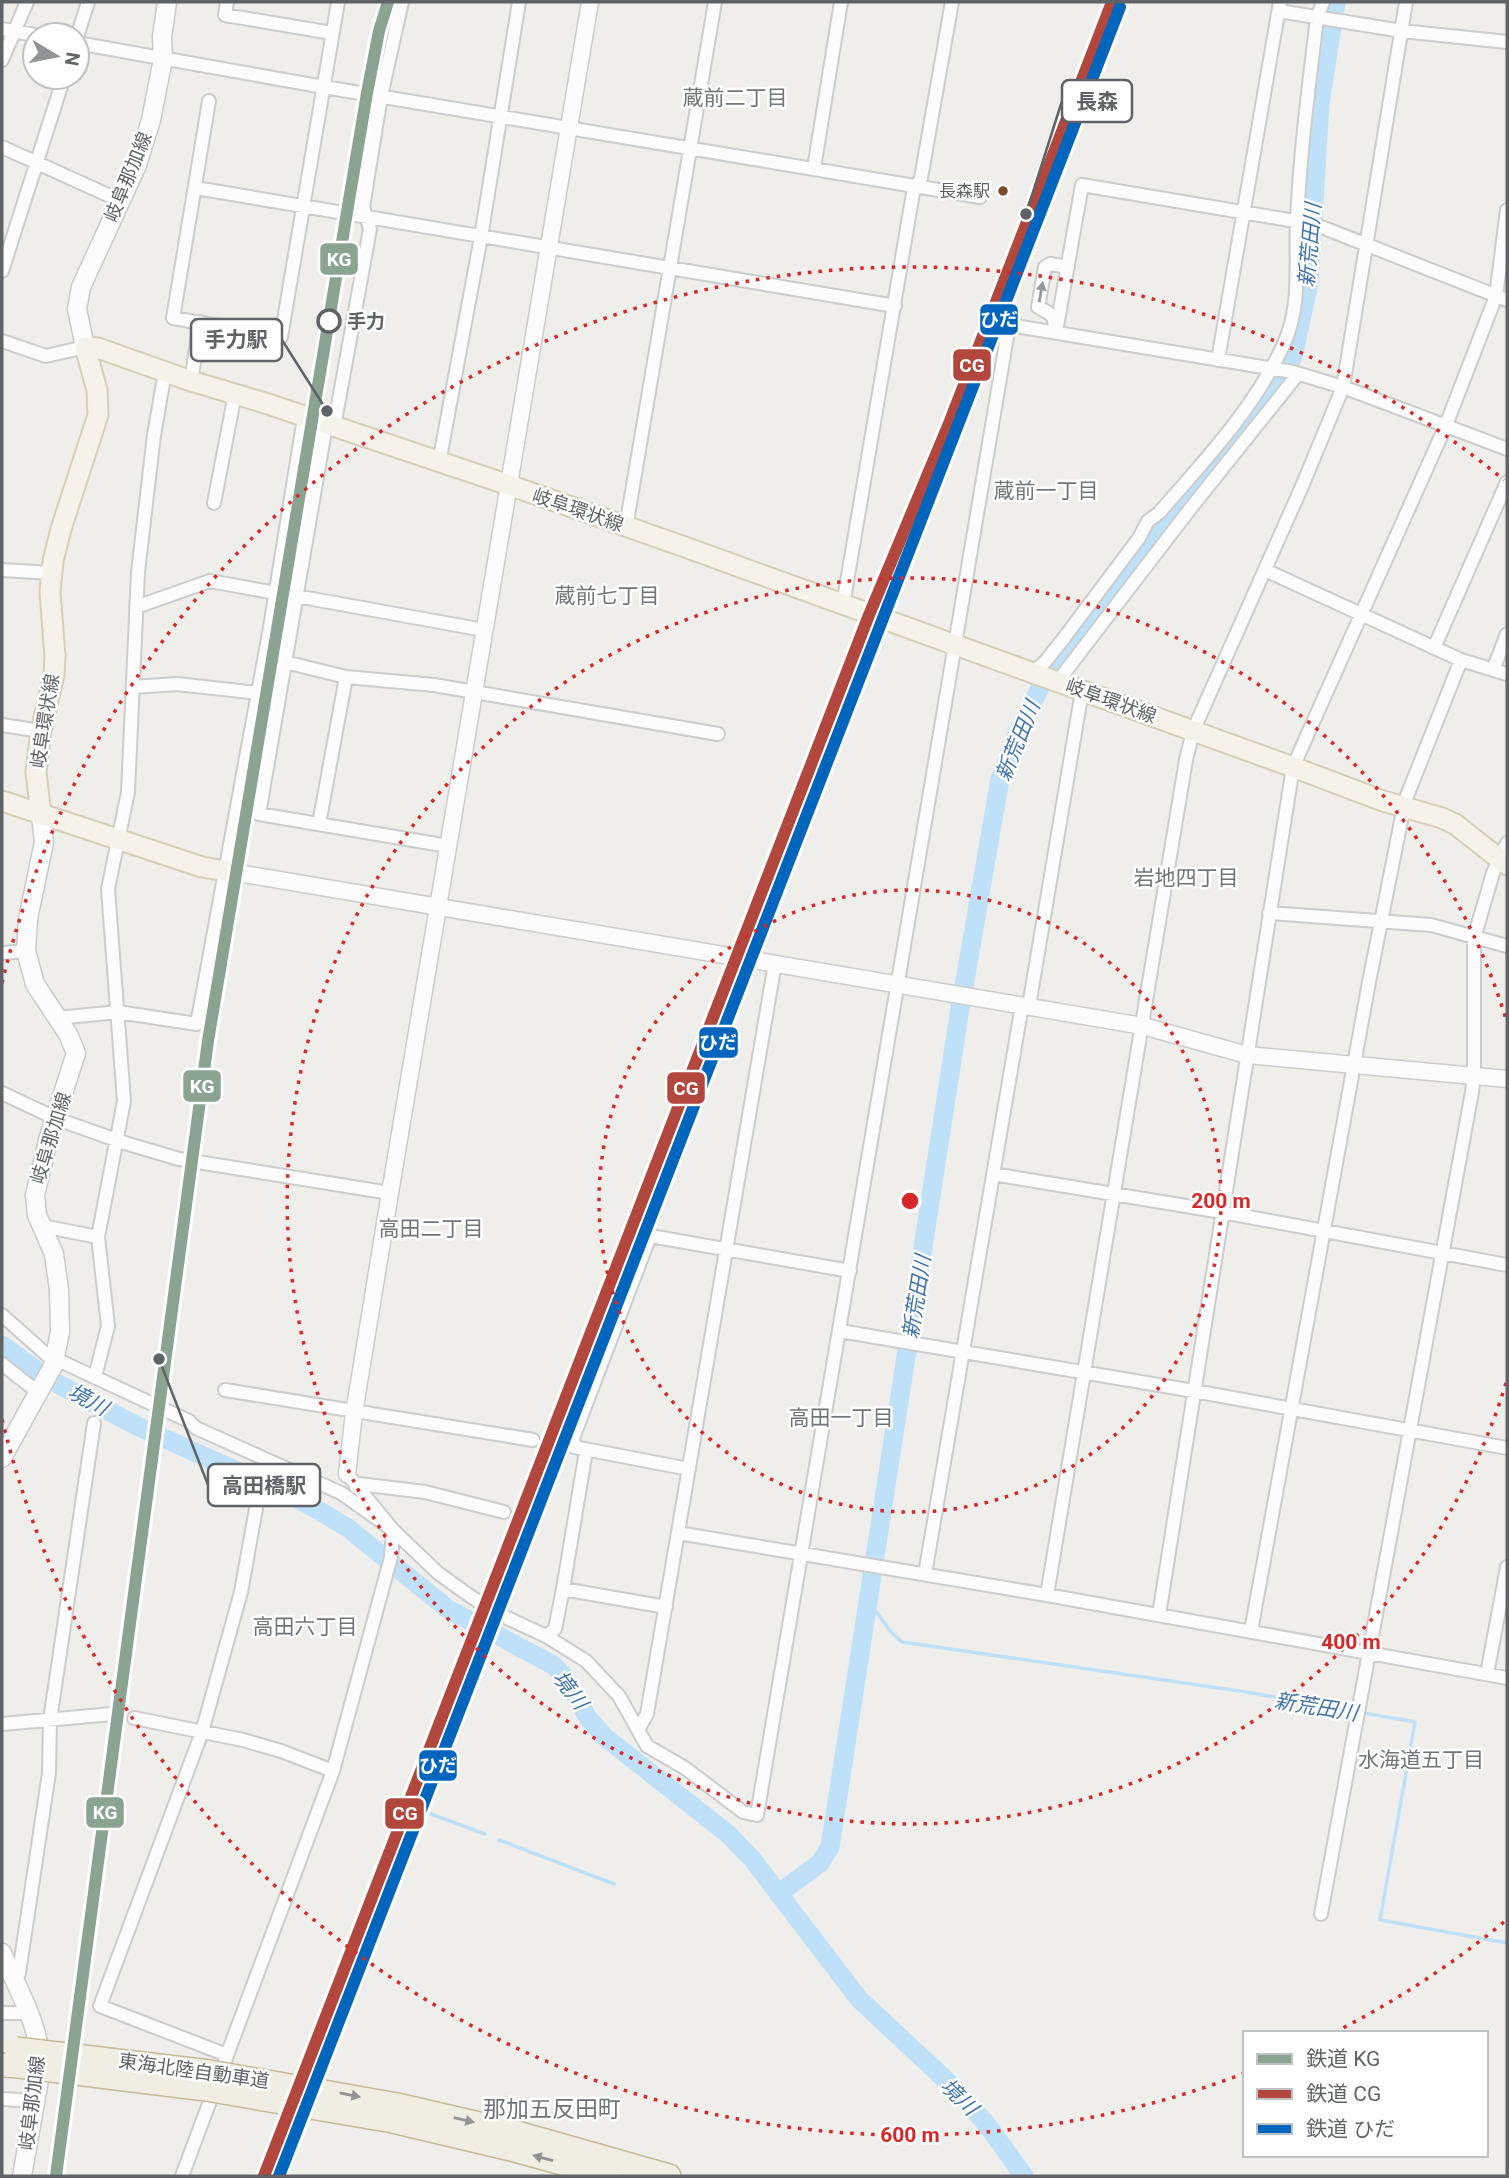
<svg xmlns="http://www.w3.org/2000/svg" width="1509" height="2178" viewBox="0 0 1509 2178" font-family="Roboto,'Noto Sans JP',sans-serif">
<rect width="100%" height="100%" fill="#efeeea"/>
<g fill="none" stroke-linecap="round" stroke-linejoin="round">
<path stroke="#bfe0f9" stroke-width="3.5" d="M485 1426 526 1432
M869 1601 890 1631 902 1642 1246 1692 1415 1722 1380 1920 1507 1943
M420 1810 485 1834
M499 1840 614 1884"/>
<path stroke="#bfe0f9" stroke-width="19" d="M2 1345 47 1378 137 1426 292 1496 323 1513 348 1528 448 1609 553 1665 564 1676 588 1718 606 1738 728 1834 753 1860 859 1999 949 2083 985 2122 1024 2176
M778 1894 820 1863 830 1847 959 1015 1000 779 1018 732 1041 686 1160 533 1272 395 1293 357 1309 282 1320 103 1336 2"/>
<g stroke="#cbcccc" stroke-width="16">
<path id="minor" d="M227 2 225 15 332 33
M1279 11 1402 31 1507 42
M2 29 35 35
M77 37 88 2
M77 43 324 87 980 197
M2 60 27 2
M209 101 173 318 281 337 338 2
M2 147 121 201
M814 168 841 2
M196 188 895 306
M1068 267 1050 264 1045 267 1038 307C1054 316 1053 313 1056 332L1082 185 1301 222 1324 228 1507 300
M2 271 64 77
M2 341 46 356 85 347
M1218 360 1280 2
M191 381 200 322
M326 425 259 814 448 846
M334 427 370 229 363 207 381 96 402 2
M439 463 481 237 519 2
M214 503 235 394
M626 527 715 2
M2 570 52 573
M1265 570 1461 660 1507 674
M296 596 484 630
M843 605 913 193 921 178 952 2
M136 607 210 581 276 593
M1434 648 1507 482
M285 662 346 677 434 685 718 734
M1493 670 1507 634
M1033 672 1045 662 1064 638 1139 538 1148 521 1159 513C1204 461 1253 410 1283 346 1302 306 1295 263 1297 220 1300 153 1309 85 1317 18L1323 2
M1058 681 1190 509 1298 374
M133 687 177 684 258 693
M2 725 41 731
M319 824 346 677
M1269 913 1431 925 1507 946
M2 953 26 951
M1029 1006 1082 691
M57 1018 118 1012 197 1024 269 633 304 418
M2 1093 57 1119 125 1143 179 1159 390 1193
M993 1174 1222 1212 1507 1265
M42 1226 98 1237
M2 1315 47 1355 189 1421 196 1428 341 1493 393 1530 438 1573 463 1591 492 1611 546 1636 586 1661 619 1696 647 1746 685 1768 743 1812 757 1815 1009 325 1293 372 1343 387 1507 449
M840 1331 1194 1391 1507 1448
M2 1364 39 1393
M95 1377 108 1326 98 1237 124 1101 108 889 128 792 138 572 154 435 165 372
M225 1390 533 1440
M689 1469 574 1447 573 1438 650 1236 850 1271
M356 1487 359 1484 425 1492 504 1512
M678 1533 1047 1595 1507 1678
M925 1574 1022 1005
M563 1589 666 1607
M1047 1595 1186 760 1193 731 1303 484 1343 387 1406 2
M1159 1615 1293 767 1446 425 1496 296 1507 210
M1251 1631 1369 982 1405 801 1461 660
M546 1636 555 1629 563 1589 586 1451
M1487 1674 1507 1567
M134 1718 243 1740 281 1751 333 1771
M2 1724 112 1714
M639 1728 647 1714 775 963
M1321 1914 1472 1092 1474 1076V938L1493 873 1507 843
M15 1982 19 1973 49 1773 50 1720 94 1423
M2 2013H30
M227 2055 100 2006 202 1732 241 1592 257 1503
M2 2099 35 2101
M182 2176 333 1771 391 1557 393 1530 347 1474"/>
</g>
<g stroke="#cbcccc" stroke-width="19">
<path id="tertiary" d="M226 871 1143 1026 1247 1055 1507 1079
M347 1474 354 1413 390 1193 590 2"/>
</g>
<g stroke="#cacacb" stroke-width="21">
<path id="secondary" d="M85 347 77 309 81 287 137 165 151 120 163 59 162 37 167 2
M2 1458 53 1366 60 1332 59 1290 54 1254 37 1215 35 1195 49 1137 76 1053 68 1034 35 984 26 951 28 919 44 842 41 815
M2 1953C19 1992 40 2025 41 2069L22 2176"/>
</g>
<g stroke="#d7ceb8" stroke-width="23">
<path id="primary" d="M2 801 202 867 226 871
M41 815 36 772 41 731 54 675 55 656 50 592 53 561 61 529 98 415 97 390 85 347 98 348 191 381 265 403 509 485 682 546 1293 767 1383 801 1442 818 1455 824 1507 865"/>
</g>
<g stroke="#c8b996" stroke-width="26">
<path id="motorway" d="M2 2065 19 2066
M397 2105 514 2132 669 2176
M393 2121 511 2149 609 2176"/>
</g>
<use href="#minor" stroke="#fdfcfc" stroke-width="12"/>
<use href="#tertiary" stroke="#fdfcfc" stroke-width="16"/>
<use href="#secondary" stroke="#fdfcfc" stroke-width="18"/>
<use href="#primary" stroke="#f4f2e9" stroke-width="19"/>
<use href="#motorway" stroke="#f0ede3" stroke-width="23"/>
<g stroke="#c8b996" stroke-width="26" stroke-linecap="butt">
<path id="motorway-bridge" d="M16 2049 210 2072 397 2105
M19 2066 206 2089 393 2121"/>
</g>
<use href="#motorway-bridge" stroke="#f0ede3" stroke-width="23"/>
<g stroke="#fff" stroke-width="18">
<path id="rail-1" d="M56 2176 208 1041 367 93 379 31 388 2"/>
</g>
<g stroke="#fff" stroke-width="18">
<path id="rail-2" d="M264 2176 869 615 950 421 1112 2"/>
</g>
<g stroke="#fff" stroke-width="18">
<path id="rail-3" d="M279 2176 1120 7"/>
</g>
<use href="#rail-1" stroke="#8ba492" stroke-width="12"/>
<use href="#rail-2" stroke="#b2473e" stroke-width="12"/>
<use href="#rail-3" stroke="#0065bd" stroke-width="12"/>
</g>
<defs><path id="oneway-solid" d="M-6-.8H1V-3.2L6.5 0L1 3.2V.8H-6Z" transform="scale(1.75)"/></defs>
<use fill="#96999c" href="#oneway-solid" transform="translate(1041 292) rotate(-80)"/>
<g fill="#929393">
<use href="#oneway-solid" transform="translate(350 2095) rotate(11)"/>
<use href="#oneway-solid" transform="translate(464 2120) rotate(13)"/>
<use href="#oneway-solid" transform="translate(543 2158) rotate(-165)"/>
</g>
<g fill="none" stroke="#d62828" stroke-width="3.5" stroke-dasharray="3.5 7">
<circle cx="910" cy="1201" r="311"/>
<path d="M1506 1383A623 623 0 1 1 1506 1019"/>
<path d="M1504 1922A934 934 0 0 1 1341 2029M1245 2073A934 934 0 0 1 2 1419M2 983A934 934 0 0 1 1504 480"/>
</g>
<circle fill="#7a4b2a" stroke="#fff" stroke-width="2.5" cx="1003" cy="191" r="6"/>
<circle fill="#fff" stroke="#5f6368" stroke-width="3.5" cx="329" cy="321" r="11"/>
<g text-anchor="middle" dominant-baseline="central" stroke-width="5" stroke-linejoin="round" paint-order="stroke">
<g font-size="17" fill="#5f6368" stroke="#fff" text-anchor="end">
<text x="990" y="191">長森駅</text>
</g>
<g font-size="19" fill="#5f6368" stroke="#fff">
<text transform="translate(128 177) rotate(-68)">岐阜那加線</text>
<text transform="translate(578 510) rotate(19)">岐阜環状線</text>
<text transform="translate(1111 701) rotate(20)">岐阜環状線</text>
<text transform="translate(45 721) rotate(-81)">岐阜環状線</text>
<text transform="translate(51 1138) rotate(-73)">岐阜那加線</text>
<text transform="translate(194 2071) rotate(8)">東海北陸自動車道</text>
<text transform="translate(32 2103) rotate(-83)">岐阜那加線</text>
</g>
<g font-size="19" font-weight="bold" fill="#5f6368" stroke="#fff" text-anchor="start">
<text x="347" y="321">手力</text>
</g>
<g font-size="21" fill="#70757a" stroke="#fff">
<text x="735" y="98">蔵前二丁目</text>
<text x="1046" y="491">蔵前一丁目</text>
<text x="607" y="596">蔵前七丁目</text>
<text x="1186" y="878">岩地四丁目</text>
<text x="431" y="1229">高田二丁目</text>
<text x="841" y="1418">高田一丁目</text>
<text x="305" y="1627">高田六丁目</text>
<text x="1421" y="1760">水海道五丁目</text>
</g>
<g font-size="21" font-style="italic" fill="#4174aa" stroke="#fff">
<text transform="translate(1310 245) rotate(-85)">新荒田川</text>
<text transform="translate(1018 741) rotate(-68)">新荒田川</text>
<text transform="translate(917 1297) rotate(-81)">新荒田川</text>
<text transform="translate(88 1400) rotate(28)">境川</text>
<text transform="translate(570 1690) rotate(53)">境川</text>
<text transform="translate(1316 1707) rotate(9)">新荒田川</text>
<text transform="translate(959 2097) rotate(44)">境川</text>
</g>
<g font-size="23" fill="#70757a" stroke="#fff">
<text x="552" y="2109">那加五反田町</text>
</g>
</g>
<circle cx="910" cy="1201" r="10" fill="#d62828" stroke="#fff" stroke-width="3.5"/>
<g font-size="21" text-anchor="middle" font-weight="bold" fill="#d62828" stroke="#fff" stroke-width="5" stroke-linejoin="round" paint-order="stroke">
<text x="1221" y="1208">200 m</text>
<text x="1351" y="1649">400 m</text>
<text x="910" y="2142">600 m</text>
</g>
<path fill="none" stroke="#5f6368" stroke-width="2.5" d="M1026 214L1062 101M327 411L282 340M159 1359L208 1485"/>
<g fill="#5f6368" stroke="#fff" stroke-width="2.5">
<circle cx="1026" cy="214" r="7"/>
<circle cx="327" cy="411" r="7"/>
<circle cx="159" cy="1359" r="7"/>
</g>
<g fill="#fff" stroke="#5f6368" stroke-width="2.5">
<rect x="1062" y="80" width="70" height="42" rx="7"/>
<rect x="191" y="319" width="91" height="42" rx="7"/>
<rect x="208" y="1464" width="112" height="42" rx="7"/>
</g>
<g font-size="21" text-anchor="middle" font-weight="bold" fill="#5f6368">
<text x="1097" y="109">長森</text>
<text x="236" y="347">手力駅</text>
<text x="264" y="1493">高田橋駅</text>
</g>
<g stroke="#fff" stroke-width="2.5">
<rect x="319" y="242" width="40" height="34" rx="7" fill="#8ba492"/>
<rect x="979" y="303" width="40" height="33" rx="7" fill="#0065bd"/>
<rect x="952" y="348" width="40" height="34" rx="7" fill="#b2473e"/>
<rect x="698" y="1026" width="41" height="33" rx="7" fill="#0065bd"/>
<rect x="182" y="1069" width="40" height="34" rx="7" fill="#8ba492"/>
<rect x="666" y="1071" width="40" height="34" rx="7" fill="#b2473e"/>
<rect x="418" y="1749" width="40" height="33" rx="7" fill="#0065bd"/>
<rect x="85" y="1796" width="40" height="33" rx="7" fill="#8ba492"/>
<rect x="384" y="1797" width="41" height="33" rx="7" fill="#b2473e"/>
</g>
<g font-size="19" text-anchor="middle" font-weight="bold" fill="#fff">
<text x="339" y="266">KG</text>
<text x="999" y="326">ひだ</text>
<text x="972" y="372">CG</text>
<text x="718" y="1049">ひだ</text>
<text x="202" y="1093">KG</text>
<text x="686" y="1095">CG</text>
<text x="438" y="1772">ひだ</text>
<text x="105" y="1819">KG</text>
<text x="405" y="1820">CG</text>
</g>
<rect width="1509" height="2178" fill="none" stroke="#5f6368" stroke-width="7"/>
<rect x="1243" y="2031" width="245" height="126" fill="#ffffff" stroke="#bfc1c3" stroke-width="2"/>
<rect x="1257" y="2054" width="35" height="10" fill="#8ba492" stroke="#bfc1c3" stroke-width="2"/>
<text x="1306" y="2066" font-size="21" fill="#5f6368">鉄道 KG</text>
<rect x="1257" y="2089" width="35" height="10" fill="#b2473e" stroke="#bfc1c3" stroke-width="2"/>
<text x="1306" y="2101" font-size="21" fill="#5f6368">鉄道 CG</text>
<rect x="1257" y="2124" width="35" height="10" fill="#0065bd" stroke="#bfc1c3" stroke-width="2"/>
<text x="1306" y="2136" font-size="21" fill="#5f6368">鉄道 ひだ</text>
<g transform="translate(56 56) rotate(100)"><circle r="33" fill="#ffffff" stroke="#bfc1c3" stroke-width="2"/>
<path d="M0-5L12 26L0 18L-12 26Z" fill="#919496"/>
<text y="-10" font-size="19" font-weight="bold" text-anchor="middle" fill="#5f6368">N</text>
</g>
</svg>
